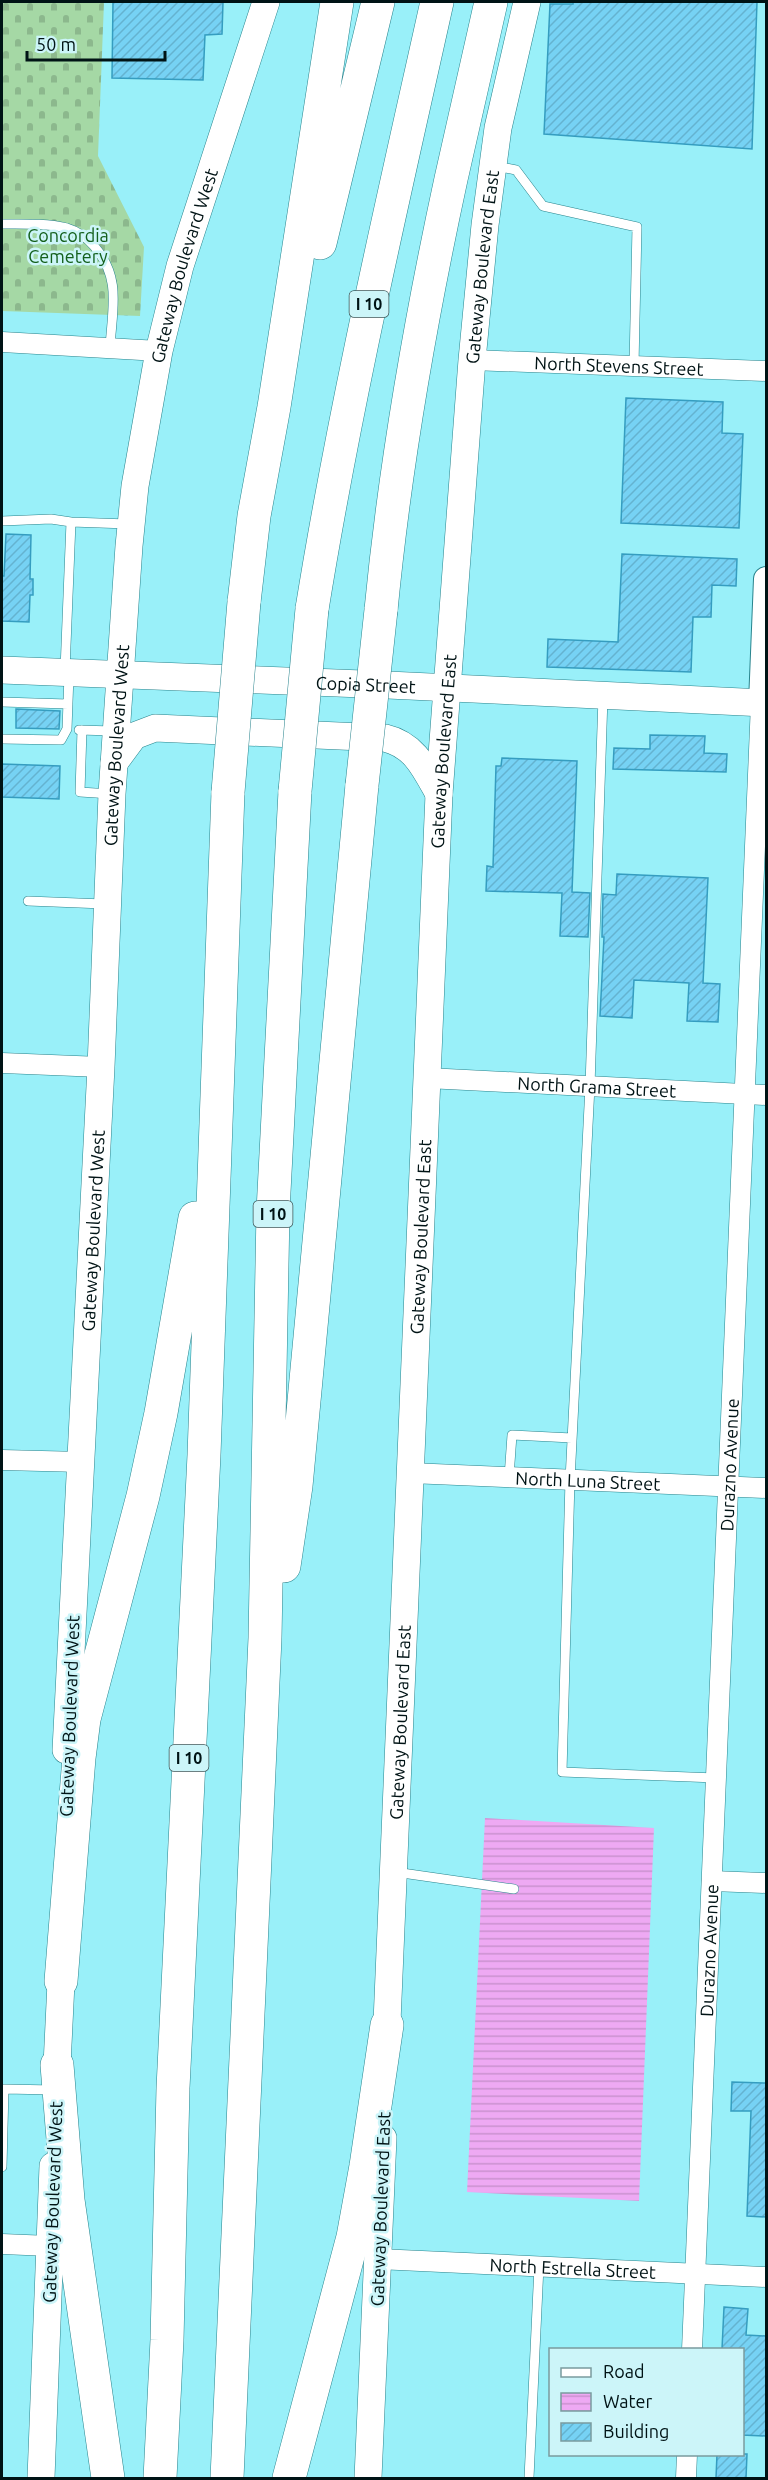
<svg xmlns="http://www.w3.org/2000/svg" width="768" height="2480" viewBox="0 0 768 2480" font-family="Ubuntu,sans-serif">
<defs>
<pattern id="cemetery-stones" width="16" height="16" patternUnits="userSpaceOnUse" patternTransform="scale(1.5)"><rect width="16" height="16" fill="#a5d8a5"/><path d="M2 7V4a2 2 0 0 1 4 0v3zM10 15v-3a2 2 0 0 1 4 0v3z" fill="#8cb88d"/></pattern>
<pattern id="water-rules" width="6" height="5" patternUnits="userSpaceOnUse" patternTransform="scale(1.5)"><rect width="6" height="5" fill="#eea9f3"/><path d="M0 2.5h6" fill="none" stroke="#ca91cf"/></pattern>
<pattern id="building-hatch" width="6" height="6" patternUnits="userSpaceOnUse" patternTransform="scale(1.5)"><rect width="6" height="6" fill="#76d2f4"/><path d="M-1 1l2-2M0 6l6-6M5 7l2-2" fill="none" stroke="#64b3d0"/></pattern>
</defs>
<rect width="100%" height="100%" fill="#99f0f9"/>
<path fill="url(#cemetery-stones)" d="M2 2H104L98 156 144 247 140 316 2 311Z"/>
<path fill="url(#water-rules)" d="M485 1818 654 1828 639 2201 467 2192Z"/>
<path fill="url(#building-hatch)" stroke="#359dc0" stroke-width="1.5" d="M113 2H223L222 34 205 35 203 80 112 78Z
M573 2H757L752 149 544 134 550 4H573Z
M626 398 723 402 722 433 743 434 739 528 621 523Z
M6 534 31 535 30 579H33V595H30L29 622 2 621V576H4Z
M622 554 737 559 736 586 712 585 711 617H693L691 672 547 667 548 639 618 642Z
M16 709 60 711 59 729 16 728Z
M650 735 705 736 704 753 727 754 726 772 613 769 614 748 650 749Z
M502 758 577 761 572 892 590 893 588 937 560 936 562 893 486 891 487 866 493 867 496 766H501Z
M2 764 60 766 59 799 2 797Z
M617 874 708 878 703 983 720 984 718 1022 687 1021 689 983 634 980 632 1018 600 1016 604 937H602L603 894 616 895Z
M732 2082 766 2083V2217L747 2216 751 2111H731Z
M724 2307 748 2309 746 2335 766 2336V2436L742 2435V2349H722Z
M717 2454H747L746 2478H716Z"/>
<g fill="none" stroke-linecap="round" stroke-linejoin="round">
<g stroke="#28848d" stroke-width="10">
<path id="service" d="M496 166 516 170 543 206 637 227 634 365
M2 224C23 224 46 223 67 228 77 231 87 238 94 246 122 278 112 309 110 348
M2 521 51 519 71 522
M65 670 71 522 128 524
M603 697 590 1086 570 1480 562 1772 716 1778
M2 702 68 704
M79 730 113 731
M82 730 80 792 111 794
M2 739 61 740 67 729 69 675
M28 901 104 904
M509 1477 512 1435 572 1438
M395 1872 514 1889
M2 2167 4 2089 54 2090
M529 2478 539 2266"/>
</g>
<g stroke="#28848d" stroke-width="21">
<g id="minor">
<path d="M2 342 159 351"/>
<path id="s1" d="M472 360 766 371"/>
<path d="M2 1063 101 1067"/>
<path id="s2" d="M427 1078 766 1095"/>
<path d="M2 1460 82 1462"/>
<path id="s3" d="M410 1473 766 1488"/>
<path d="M712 1881 766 1883"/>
<path d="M2 2244 50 2246"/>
<path id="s4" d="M378 2259 766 2277"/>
<path id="s5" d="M692 2350 761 703"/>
<path d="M686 2478 687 2454"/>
</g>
</g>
<g stroke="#28848d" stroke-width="26">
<path id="tertiary" d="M761 703 766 579"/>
</g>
<g stroke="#28848d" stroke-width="28">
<g id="secondary">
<path id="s6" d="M2 670 388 685 766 703"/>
<path d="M114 763 134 736 155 728 385 738C415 745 425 769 439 794"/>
<path id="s7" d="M66 1750 101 1067 112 794 129 546 135 486 159 351 180 266 266 2"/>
<path id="s8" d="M386 2046 439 794 472 360 485 225 498 128 527 2"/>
<path d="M56 2086 62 1962"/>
<path d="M41 2478 53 2166"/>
<path d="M368 2478 383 2138"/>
</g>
</g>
<g stroke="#28848d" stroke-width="34">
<path id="motorway" d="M320 243 378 2
M244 602 254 516 274 407 337 2
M312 609C345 405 392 204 437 2
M381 610C395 465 420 322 451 179 464 120 478 61 491 2
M284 1566 296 1486 362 785
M61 1981 79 1758 84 1719 143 1496 161 1413 195 1218
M57 2065 68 2200 108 2478
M160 2478 167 2340 173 2088 204 1455 228 792
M227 2478 265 1638 273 1211 295 791
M289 2478 353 2237 366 2166 387 2025"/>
</g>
<use href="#service" stroke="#fff" stroke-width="9"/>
<use href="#minor" stroke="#fff" stroke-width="20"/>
<use href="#tertiary" stroke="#fff" stroke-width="24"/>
<use href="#secondary" stroke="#fff" stroke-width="27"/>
<use href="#motorway" stroke="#fff" stroke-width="33"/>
<g stroke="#28848d" stroke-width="34" stroke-linecap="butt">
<path id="motorway-bridge" d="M362 785 381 610
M295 791 312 609
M228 792 244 602"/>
</g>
<use href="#motorway-bridge" stroke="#fff" stroke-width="33"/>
</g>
<g text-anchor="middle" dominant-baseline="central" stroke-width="5" stroke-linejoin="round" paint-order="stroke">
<g fill="#ccf5f9" stroke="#3d5759" stroke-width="1.5">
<rect x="349.5" y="291" width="39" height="26" rx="4.5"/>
<rect x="253.5" y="1201" width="39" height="26" rx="4.5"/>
<rect x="169.5" y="1745" width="39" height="26" rx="4.5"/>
</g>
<g font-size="16" font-weight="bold" fill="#001315">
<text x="369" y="304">I 10</text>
<text x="273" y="1214">I 10</text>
<text x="189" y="1758">I 10</text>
</g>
<g font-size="18" fill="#14601c" stroke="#ccf5f9">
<text x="68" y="235">Concordia<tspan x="68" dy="21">Cemetery</tspan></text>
</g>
<g font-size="18" fill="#001315" stroke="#ccf5f9">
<text stroke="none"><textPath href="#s7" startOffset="1492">Gateway Boulevard West</textPath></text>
<text stroke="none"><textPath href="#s8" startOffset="1782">Gateway Boulevard East</textPath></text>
<text stroke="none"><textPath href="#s1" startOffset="147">North Stevens Street</textPath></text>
<text stroke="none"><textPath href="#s6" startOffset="364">Copia Street</textPath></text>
<text stroke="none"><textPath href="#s7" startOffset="1006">Gateway Boulevard West</textPath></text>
<text stroke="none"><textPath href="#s8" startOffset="1296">Gateway Boulevard East</textPath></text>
<text stroke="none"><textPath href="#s2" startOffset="170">North Grama Street</textPath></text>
<text stroke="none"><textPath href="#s7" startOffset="520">Gateway Boulevard West</textPath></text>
<text stroke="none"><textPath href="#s8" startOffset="810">Gateway Boulevard East</textPath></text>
<text stroke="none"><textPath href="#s5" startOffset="886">Durazno Avenue</textPath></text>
<text stroke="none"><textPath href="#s3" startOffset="178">North Luna Street</textPath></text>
<text transform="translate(69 1716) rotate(-88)">Gateway Boulevard West</text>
<text stroke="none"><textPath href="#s8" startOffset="324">Gateway Boulevard East</textPath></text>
<text stroke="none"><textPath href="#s5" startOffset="400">Durazno Avenue</textPath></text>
<text transform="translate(52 2202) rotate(-88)">Gateway Boulevard West</text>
<text transform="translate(380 2209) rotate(-88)">Gateway Boulevard East</text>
<text stroke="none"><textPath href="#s4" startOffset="195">North Estrella Street</textPath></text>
</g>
</g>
<rect width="768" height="2480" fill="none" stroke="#001315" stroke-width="6"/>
<rect x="549" y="2348" width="195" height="108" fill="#ccf5f9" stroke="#7a9b9e" stroke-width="1.5"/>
<rect x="561" y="2368" width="30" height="9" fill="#ffffff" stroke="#7a9b9e" stroke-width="1.5"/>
<text x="603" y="2378" font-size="18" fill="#001315">Road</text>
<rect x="561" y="2393" width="30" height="18" fill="url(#water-rules)" stroke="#7a9b9e" stroke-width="1.5"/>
<text x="603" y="2408" font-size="18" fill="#001315">Water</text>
<rect x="561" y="2423" width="30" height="18" fill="url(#building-hatch)" stroke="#7a9b9e" stroke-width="1.5"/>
<text x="603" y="2438" font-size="18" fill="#001315">Building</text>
<path d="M27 51v9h138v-9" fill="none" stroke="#001315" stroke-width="3"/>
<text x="36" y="51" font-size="18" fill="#001315" stroke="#ccf5f9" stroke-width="4.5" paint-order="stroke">50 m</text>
</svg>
